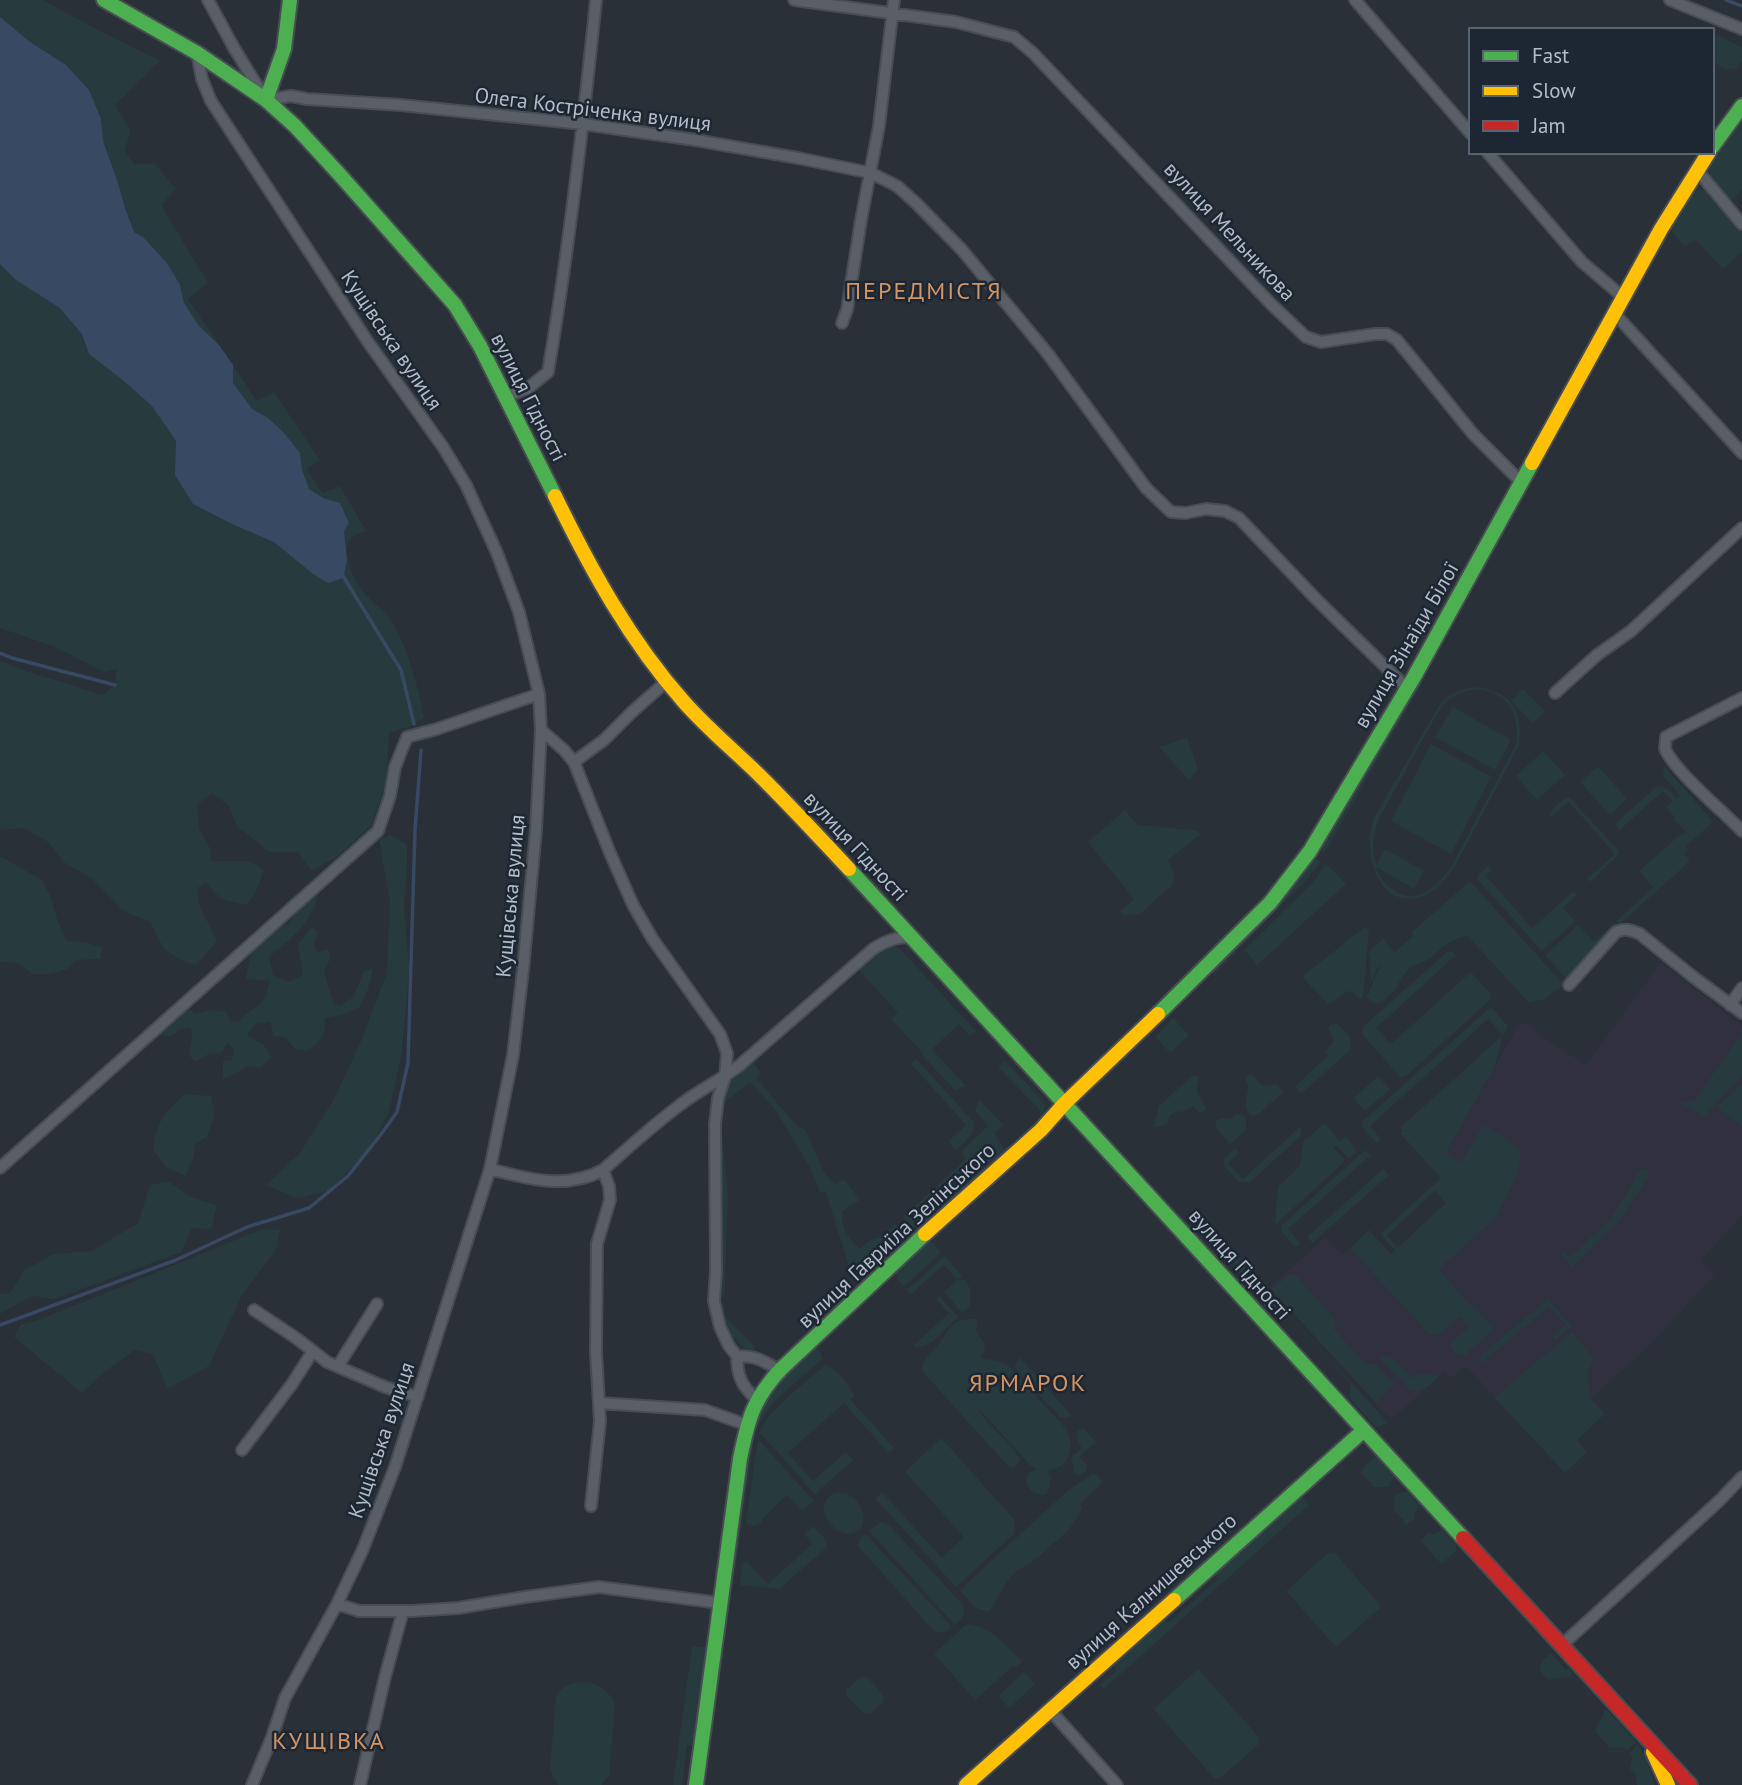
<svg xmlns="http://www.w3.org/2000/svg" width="1742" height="1785" viewBox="0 0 1742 1785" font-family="'PT Sans',sans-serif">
<rect width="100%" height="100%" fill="#2a3038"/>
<path fill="#31303e" d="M1661 962 1742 1026V1215L1701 1261 1715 1275 1649 1346 1591 1399 1605 1414 1577 1440 1587 1452 1565 1473 1466 1366 1452 1378 1445 1371 1391 1420 1270 1287 1325 1237 1342 1255 1369 1230 1400 1265 1474 1199 1441 1161 1519 1024H1529L1540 1035 1586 1065Z"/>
<path fill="#273a3e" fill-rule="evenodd" d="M0 0H43L98 30 160 61 115 105 130 130 125 152 135 164H155L176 189 161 205 208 283 188 299 257 401 274 392 320 460 307 469 322 493 340 486 366 531C360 533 350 536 348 543 343 555 353 578 361 589 370 602 386 609 394 625 409 652 418 687 424 718L408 727 389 733 386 784 371 826 334 859 311 870 298 852H269L237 826 228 805 212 793 197 805 199 829 210 848 211 861H249L264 870 256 892 246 905 221 899 206 883 197 888 200 907 217 941 196 965 181 960 164 949 150 922 124 911 90 877 65 863 48 842 23 828 0 830V661C33 675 68 683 102 695L115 685 117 669 104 672 55 647 0 628Z
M1712 33 1742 47V62L1737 68 1726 70 1712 61Z
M1742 121V190L1730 201C1724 193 1713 183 1710 174 1705 160 1733 132 1742 121Z
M1701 189 1709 191 1742 230V252L1723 269 1695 239 1685 247 1672 232C1673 218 1687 193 1701 189Z
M1417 681 1422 683 1325 852H1322L1323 846Z
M1476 687C1513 692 1523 711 1519 745L1454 868C1445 880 1433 895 1417 898 1374 906 1363 847 1374 818L1439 706C1449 693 1461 689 1476 687ZM1477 689C1509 693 1520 713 1516 744L1452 866C1444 876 1435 888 1424 893 1403 903 1383 887 1376 867L1414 889 1424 871 1385 849 1376 865 1373 851V840L1378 820 1441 707C1450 696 1462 691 1477 689Z
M1523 689 1545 711 1533 723 1511 701Z
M1453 707 1511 740 1495 770 1435 737Z
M1187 738 1198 769 1189 780 1159 747Z
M1431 744 1491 777 1451 854 1391 821Z
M1543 751 1565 775 1537 800 1516 776Z
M1598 766 1627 799 1610 815 1580 782Z
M1664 766 1713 822 1686 846 1688 850 1684 853 1690 861 1620 924 1617 921 1653 887 1639 871 1680 835 1681 836 1686 832 1673 819 1675 817 1666 807 1673 801 1663 791 1619 831 1616 823 1656 787C1665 784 1670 792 1676 799L1680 795 1663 776Z
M1569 797 1618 850 1619 854 1590 882 1587 879 1615 854 1569 802 1551 817 1550 814C1553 807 1562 799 1569 797Z
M1125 810 1138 825 1194 830 1201 834 1168 860 1174 874 1173 884 1140 914 1125 916 1120 911 1134 899 1088 842Z
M390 835 407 845V868L404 904 409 969 406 1011 402 1051 389 1113 368 1151 328 1191 297 1198 266 1185 300 1153 334 1099 359 1046 387 973 390 900 379 840Z
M0 856 42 880 51 898 58 922 67 941 85 942 102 948 100 959 77 960 67 969 50 974H33L17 963 2 962 0 963Z
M1316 859 1319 860 1320 863 1309 877 1214 975 1213 970 1291 889 1311 861Z
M1325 865 1331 868 1346 884 1257 965 1245 951V949L1314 881Z
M1488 866 1492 870 1486 876 1532 928 1574 891 1577 895 1563 908 1575 921 1542 951 1477 879 1478 875Z
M1470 881 1564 985 1545 999 1528 1002 1467 935C1456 939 1446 943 1438 951 1432 956 1436 954 1430 958 1423 963 1417 963 1410 968 1396 982 1398 994 1377 1004L1370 1001 1367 997 1380 966 1379 965 1371 983 1370 954 1368 952 1383 939 1395 952 1413 936 1411 933Z
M318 894C313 922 290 940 269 957L273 975 289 982 303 975 298 944 312 927 318 933 314 945 318 953 327 949 331 957 324 972 334 1004 340 1006 353 997 364 971 373 969 368 989 360 1007 342 1015 325 1018C327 1034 319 1044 306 1051L295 1049 286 1038 274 1036 270 1022 256 1024 247 1035 264 1045 271 1057 261 1067 246 1066 239 1072 223 1079V1061L232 1060 234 1050 228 1043 221 1053 209 1054 196 1061 189 1056 192 1039 191 1027 181 1029 169 1037 161 1035 170 1022 187 1008 196 1014 209 1010 226 1012 232 1022 239 1021C255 1003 266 1008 269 981L246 979 251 950 263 943 275 931 289 923 300 907Z
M1614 923 1617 927 1568 981 1545 955 1578 925 1594 942Z
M1365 927H1367L1369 933 1363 997 1360 999 1351 991C1341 992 1337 1000 1328 1004L1303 978 1304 975Z
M886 946 899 948 976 1031 970 1036 959 1024 932 1049 966 1086 955 1090 922 1055 921 1051 891 1019 898 1013 856 967Z
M1447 952H1453L1456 955 1376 1028 1391 1044 1471 972 1490 993 1492 998 1406 1076 1401 1077 1398 1075 1363 1035 1362 1030 1364 1026Z
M1491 1007 1508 1026 1503 1035 1495 1066 1446 1153 1461 1162 1484 1124 1521 1150 1518 1174 1496 1218 1439 1269 1471 1306H1474L1495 1329 1465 1355C1457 1356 1452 1352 1449 1344L1469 1327 1460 1317C1451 1323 1441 1339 1429 1334L1350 1248 1369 1230 1391 1254 1395 1251 1382 1236 1383 1235 1381 1233 1441 1178 1400 1133 1402 1131 1400 1128 1503 1035 1488 1019 1370 1126 1381 1139 1377 1143 1394 1163 1363 1128 1362 1124 1364 1120ZM1435 1191 1446 1203 1397 1248 1387 1235Z
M1173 1018 1189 1035 1170 1053 1155 1037Z
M1337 1023 1350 1037 1351 1049 1301 1094 1295 1086 1329 1055 1325 1052C1332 1042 1337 1043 1329 1030V1026Z
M1742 1032V1077L1704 1116 1680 1103 1695 1100Z
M916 1059 973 1121C977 1135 965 1141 956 1150L949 1141 966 1125 911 1064Z
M1005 1061 1043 1101C1046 1110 1045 1115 1040 1123V1112L1037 1107 998 1067Z
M754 1063 761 1073 756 1078 797 1126 805 1129 824 1173 836 1185 844 1179 860 1200 842 1211C841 1231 847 1234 859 1249L869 1241 881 1237 895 1224C907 1238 908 1242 894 1254 888 1259 885 1262 878 1264L873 1260 867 1259 863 1263 861 1273 853 1280 826 1192 820 1193 811 1169 774 1108 750 1082 727 1100 722 1111V1134L728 1194 724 1311 727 1319 755 1347V1351L750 1352 741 1346 731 1335 723 1322 721 1309 724 1302 720 1262V1224L722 1213 719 1176 718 1113 723 1092 731 1080Z
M1196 1075 1198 1077C1199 1080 1198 1083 1197 1086 1196 1094 1203 1101 1206 1108L1205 1111 1200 1113 1193 1106 1185 1111 1177 1112 1170 1115 1167 1123 1168 1124 1154 1127 1159 1106 1192 1076Z
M1249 1075 1253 1076 1262 1086 1277 1084 1283 1091C1279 1099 1272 1101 1266 1107 1256 1119 1245 1118 1246 1100 1246 1093 1248 1095 1248 1088 1248 1084 1246 1081 1246 1077Z
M1378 1076 1390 1089 1365 1111 1354 1098Z
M1742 1084V1127L1717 1107Z
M185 1094 211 1096 214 1115 207 1137 195 1144 193 1158 186 1176 167 1168 153 1150C157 1121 164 1113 185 1094Z
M979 1099 1003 1125 995 1133 998 1140 1007 1152 946 1210 934 1198 926 1206 937 1218C921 1232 918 1233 903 1217L966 1159 961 1152 988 1126 975 1111Z
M1237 1114 1244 1116 1246 1120V1130L1230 1144 1215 1127 1217 1120 1222 1118 1229 1119Z
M1324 1123 1340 1141 1346 1137 1356 1149V1153L1349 1158 1336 1145 1334 1148 1344 1159 1343 1163 1275 1225 1278 1187 1299 1167 1304 1139 1308 1138Z
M1301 1126V1136L1250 1182H1239L1223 1165 1225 1157 1235 1149 1239 1153 1228 1163 1243 1179Z
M1365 1150 1371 1155 1288 1229 1300 1243 1296 1246 1293 1245 1281 1231 1282 1225Z
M1642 1167 1649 1171 1648 1178 1618 1223 1575 1265 1573 1267 1570 1266 1560 1252H1563L1569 1258 1611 1218Z
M1383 1169 1389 1175 1312 1243 1307 1237Z
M168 1181 189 1196 217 1206 211 1229 192 1228 181 1252 55 1299 32 1296 0 1314V1294L10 1293 25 1270 54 1254 92 1251 138 1223 150 1185Z
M1199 1216 1246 1269 1241 1274 1237 1273 1239 1269 1231 1259 1226 1263 1192 1226 1193 1221Z
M262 1229 280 1230 276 1249 242 1295 209 1366 167 1389 153 1354 135 1350 104 1372 82 1393 14 1337 20 1325 41 1319 123 1286Z
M927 1241 933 1243 941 1253 904 1286 898 1281 895 1271Z
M945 1256 962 1276 958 1280H965L970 1288V1305L962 1313 944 1292 957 1280 944 1265 911 1294 907 1290Z
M1290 1274 1296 1275 1336 1320 1334 1329 1366 1364H1376L1395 1384 1376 1403 1272 1290Z
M1269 1293 1388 1423 1378 1427 1374 1425 1349 1397 1351 1384 1288 1315 1275 1317 1264 1305V1298Z
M940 1296 958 1317C946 1328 930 1351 913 1346L949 1313 936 1299Z
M1548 1299 1572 1326 1556 1340 1552 1336 1565 1325 1549 1307 1482 1363 1477 1358Z
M968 1319H976L978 1325 975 1330 985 1345 984 1352 980 1358 999 1361 1010 1367 1067 1430C1075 1449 1069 1469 1046 1471L1051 1477 1049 1489 1045 1495C1027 1495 1018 1477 1036 1469L1030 1465 978 1408C986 1426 1011 1440 1020 1460L1015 1467 1010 1468 921 1370 924 1360 941 1342 949 1328 956 1322Z
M1572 1332 1594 1358 1587 1375 1591 1399 1605 1414 1577 1440 1587 1452 1565 1473 1494 1397Z
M814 1347 820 1351 823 1359 781 1395 767 1410 755 1432 733 1587 729 1586 750 1430 765 1396 802 1355Z
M1383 1355 1395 1359 1412 1378 1419 1373 1436 1375 1438 1377C1429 1386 1421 1396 1408 1388L1380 1358Z
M1019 1357 1072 1416 1064 1418 1059 1417C1056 1410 1053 1409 1047 1404 1039 1397 1035 1389 1032 1379L1020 1376 1015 1366Z
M825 1365C837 1368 848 1384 854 1395L851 1400 894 1448 888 1453 844 1403 788 1453 813 1481 846 1452 853 1460 815 1494 759 1432C772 1407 804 1384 825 1365Z
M1084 1429 1096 1442 1079 1457 1088 1466 1085 1473 1080 1475 1074 1474 1072 1462 1073 1455 1081 1450V1446C1077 1440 1075 1437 1078 1430Z
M941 1438 1014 1519 1015 1533 956 1587 875 1498 882 1492 942 1558 944 1556 964 1537 905 1472Z
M758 1439 814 1501 802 1511 787 1495 763 1518 761 1523 753 1526 746 1523Z
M1376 1456 1394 1477 1388 1487H1373L1372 1484 1361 1474 1363 1468Z
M1092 1474 1096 1475 1103 1482 1080 1504 1082 1508C1076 1524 1064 1535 1051 1545 1047 1548 1044 1553 1040 1556 1029 1565 1019 1567 1009 1579 1001 1589 997 1601 989 1611 975 1612 968 1599 960 1590L1066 1492Z
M1407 1491 1419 1505 1414 1514 1416 1518 1406 1525 1403 1522 1404 1520 1394 1511 1395 1495Z
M836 1493C841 1493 847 1493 851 1496 861 1503 869 1520 859 1530 841 1547 805 1505 836 1493Z
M1300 1494 1309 1505 1104 1689 1100 1685 1116 1671 1112 1661 1159 1619 1169 1622 1173 1619 1218 1579 1212 1572Z
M881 1522 889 1525 963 1605C966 1614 961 1619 955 1625L869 1531Z
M813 1526 825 1539 827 1545 825 1549 779 1589 740 1585 742 1565 746 1561 768 1584 812 1544 804 1534Z
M1442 1530 1456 1545V1551L1441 1564 1421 1541 1429 1532 1432 1535Z
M866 1534 952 1627C946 1633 942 1634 934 1631L858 1546 860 1539Z
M1329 1552 1335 1553 1381 1606 1379 1609 1336 1647 1286 1591Z
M969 1624C991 1627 1007 1646 1022 1662L1016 1667 1014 1665 975 1700 934 1654 964 1626Z
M692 1646 710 1648 697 1744 687 1746 682 1785H673Z
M1551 1653 1566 1670 1569 1668 1573 1673 1569 1677 1548 1680 1540 1671 1541 1662Z
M1198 1669 1259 1737V1744L1220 1778 1217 1779 1214 1778 1154 1709Z
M1024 1672 1035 1684 1009 1708 998 1696Z
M861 1677H867L884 1696 883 1702 870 1714 863 1713 846 1695 847 1689Z
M579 1682C596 1682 607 1688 615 1703L609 1775 601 1785H559L553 1778 550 1767 556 1696C562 1687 568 1684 579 1682Z
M1606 1709 1636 1742 1627 1751 1621 1747 1610 1748 1595 1731Z
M1638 1744 1646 1758 1655 1785H1637L1636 1775 1630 1769 1632 1758 1629 1753Z"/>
<path fill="#384963" d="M0 17 30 42 66 65 89 90 101 119 103 141 118 183 125 208 134 232 144 238 167 263 180 285 184 303 199 326 219 345 233 365V383L252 409 268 418 284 433 300 453 302 470 309 489 323 498 340 503 349 523 344 531 347 561 343 578 328 583 313 574 274 542 234 525 193 504 175 475 176 441 152 406 124 381 89 354 82 334 60 308 16 280 0 264Z"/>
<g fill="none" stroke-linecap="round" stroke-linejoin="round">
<path stroke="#384963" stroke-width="3.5" d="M1726 0 1742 6
M343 576 401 670 414 724
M0 653 12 658 115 685
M0 1325 176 1260 247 1227 309 1208 348 1176 382 1133 397 1112 408 1063 415 830 421 750"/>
<g stroke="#484c53" stroke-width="14">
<path id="street" d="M208 0 234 48 266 100 291 96 307 99 401 105 583 124 695 140 798 158 871 173 897 186 917 204 962 250 1048 354 1146 488 1171 512 1186 513 1206 509 1225 511 1239 518 1318 601 1407 688
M794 0 956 22 1014 37 1033 53 1271 304 1306 337 1321 342 1375 334H1387L1397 340 1473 434 1522 483
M1355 0 1471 134
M1670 0 1742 29
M197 53 202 79 211 101 368 342 443 447 466 485 497 553 519 612 539 694 541 730 536 830 523 970 513 1055 490 1169 395 1467 363 1549 337 1604 285 1698 272 1737 252 1785
M1487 152 1582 262 1624 298
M1697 170 1742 224
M1615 314 1742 453
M842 323 847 310 861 220 879 126 894 0
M506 396 527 389 548 372C569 249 583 125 596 0
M1555 693 1597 655 1631 631 1742 528
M1742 698 1666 737C1666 740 1665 746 1665 748 1671 768 1726 814 1742 831
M541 730 564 750 574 762 604 740 632 712 667 681
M574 762 610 853 633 905 652 938 720 1034 727 1053 725 1077 718 1098 715 1124 716 1271 714 1301 720 1327 729 1346 737 1356C737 1377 742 1386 757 1400
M1569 985 1616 932C1625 928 1631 930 1640 934L1692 976 1742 1013
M1730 1005 1742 988
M0 1168 378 831 390 796 395 767 407 737 437 729 539 694
M490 1169C528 1179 566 1190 603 1170
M254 1310 296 1338 327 1362 385 1387 418 1397
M737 1356C756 1356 765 1361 780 1371
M338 1366 377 1304
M599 1403 705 1410 747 1425
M242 1450 292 1384 313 1351
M591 1506 600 1421 596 1352 597 1244 610 1200 609 1186 603 1170C628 1148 653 1125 680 1105 699 1090 721 1080 740 1065L873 949C887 940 897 937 913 937
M337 1604 359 1611H412L458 1608 525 1597 599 1587 720 1603
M1562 1645 1719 1501 1742 1477
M1050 1710 1117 1785
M360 1785 385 1677 403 1611"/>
</g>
<g stroke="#484c53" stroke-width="18">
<path id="fast" d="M104 0 197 53 266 100 295 126 340 175 455 305 480 346 555 496
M266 100 284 49 290 0
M1712 147 1742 106
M849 869 1463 1538
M1158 1014 1270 903 1310 851 1414 677 1532 463
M1174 1600 1364 1430
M696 1785 740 1459C748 1419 753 1399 781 1369L925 1234"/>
</g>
<g stroke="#484c53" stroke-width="18">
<path id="slow" d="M1532 463 1661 229 1709 152
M555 496C591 570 630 641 684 702 706 727 730 747 753 769 786 801 817 835 849 869
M925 1234 1041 1130 1065 1103 1158 1014
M1653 1752 1668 1785
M966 1785 1174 1600"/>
</g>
<g stroke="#484c53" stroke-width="18">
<path id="jam" d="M1463 1538 1690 1785"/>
</g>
<use href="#street" stroke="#5a5e66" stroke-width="10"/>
<use href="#fast" stroke="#4caf50" stroke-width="14"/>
<use href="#slow" stroke="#ffc107" stroke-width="14"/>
<use href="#jam" stroke="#c62828" stroke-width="14"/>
</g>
<g text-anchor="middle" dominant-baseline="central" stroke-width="5" stroke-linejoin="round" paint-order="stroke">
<g font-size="21" fill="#b4bcc9" stroke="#1d2633">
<text transform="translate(593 109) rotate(7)">Олега Костріченка вулиця</text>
<text transform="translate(1230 231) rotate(47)">вулиця Мельникова</text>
<text transform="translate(392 340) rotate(56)">Кущівська вулиця</text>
<text transform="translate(529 397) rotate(63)">вулиця Гідності</text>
<text transform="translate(1406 645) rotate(-60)">вулиця Зінаїди Білої</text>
<text transform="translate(856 846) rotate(47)">вулиця Гідності</text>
<text transform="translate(510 896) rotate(-85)">Кущівська вулиця</text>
<text transform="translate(896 1235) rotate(-43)">вулиця Гавриїла Зелінського</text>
<text transform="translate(1240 1264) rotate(48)">вулиця Гідності</text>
<text transform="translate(381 1440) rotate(-71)">Кущівська вулиця</text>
<text transform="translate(1151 1591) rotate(-42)">вулиця Калнишевського</text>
</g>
<g font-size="24" letter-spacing="2" fill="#d59563" stroke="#1d2633">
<text x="924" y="290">ПЕРЕДМІСТЯ</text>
<text x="1028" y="1382">ЯРМАРОК</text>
<text x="329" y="1740">КУЩІВКА</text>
</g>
</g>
<rect x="1469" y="28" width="245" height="126" fill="#1d2633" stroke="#59626f" stroke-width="2"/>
<rect x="1483" y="51" width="35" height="10" fill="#4caf50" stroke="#59626f" stroke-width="2"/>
<text x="1532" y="63" font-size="21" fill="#b4bcc9">Fast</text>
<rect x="1483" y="86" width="35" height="10" fill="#ffc107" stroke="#59626f" stroke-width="2"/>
<text x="1532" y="98" font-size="21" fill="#b4bcc9">Slow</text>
<rect x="1483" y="121" width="35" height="10" fill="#c62828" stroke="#59626f" stroke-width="2"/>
<text x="1532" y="133" font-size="21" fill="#b4bcc9">Jam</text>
</svg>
